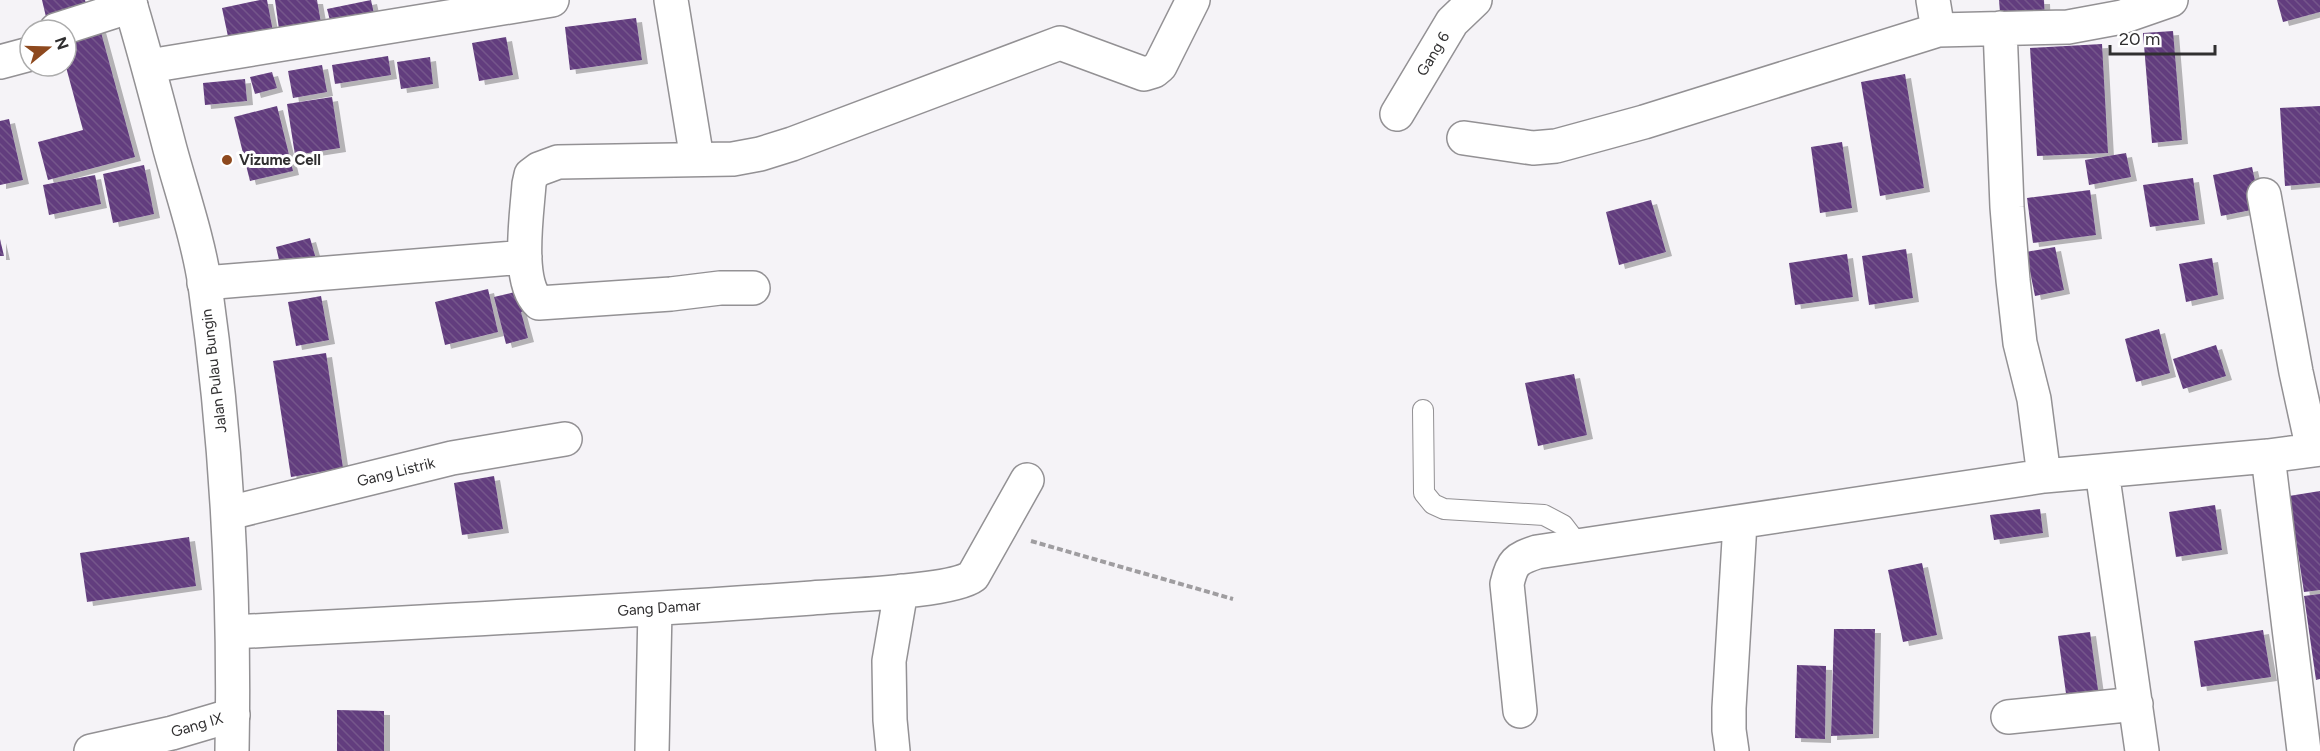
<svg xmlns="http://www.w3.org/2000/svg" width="2320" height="751" viewBox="0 0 2320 751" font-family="Figtree,sans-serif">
<defs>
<pattern id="building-back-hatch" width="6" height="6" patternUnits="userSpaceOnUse" patternTransform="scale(1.5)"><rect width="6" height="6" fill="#623c7e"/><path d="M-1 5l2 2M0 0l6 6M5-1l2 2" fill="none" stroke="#75578b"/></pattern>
<filter id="shadow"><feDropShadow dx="6" dy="4" stdDeviation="0" flood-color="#0004"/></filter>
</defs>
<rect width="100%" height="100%" fill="#f5f3f7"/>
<path fill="url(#building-back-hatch)" filter="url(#shadow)" d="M42 0H85L87 7 46 17Z
M260 0H267L274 37 230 46 222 8Z
M275 0H317L321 23 279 29Z
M371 0 376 23 333 32 327 9Z
M1999 0H2044L2045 23 2001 25Z
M2277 0H2320V12L2283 22Z
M636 18 642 60 570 70 565 27Z
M99 25 135 157 48 180 38 142 83 130 66 67V35Z
M2173 31 2182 140 2152 143 2143 33Z
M506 37 513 75 479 81 472 43Z
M2102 44 2108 153 2037 156 2030 48Z
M388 56 391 75 335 84 332 65Z
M430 57 433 84 401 89 397 62Z
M322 65 327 92 293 98 288 71Z
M272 72 277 88 255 94 250 77Z
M1905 74 1924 188 1880 196 1861 82Z
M245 79 247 101 205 105 203 83Z
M332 97 340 148 295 155 287 104Z
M277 106 293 171 250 181 234 117Z
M2320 106V183L2285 186 2280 108Z
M9 119 23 180 0 185V121Z
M1842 142 1852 208 1820 213 1811 147Z
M2126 153 2131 177 2089 185 2085 160Z
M144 165 154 214 113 223 103 174Z
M2252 167 2261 208 2221 216 2213 175Z
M95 175 101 204 49 215 43 185Z
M2193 178 2199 220 2150 227 2143 185Z
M2090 190 2096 235 2033 243 2027 198Z
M1651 200 1666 252 1619 265 1606 212Z
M310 238 316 259 281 268 276 247Z
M0 239 4 256H0Z
M2055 247 2064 290 2035 296 2026 252Z
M1906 249 1913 298 1869 305 1862 256Z
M1847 254 1853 297 1795 305 1789 263Z
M2212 258 2218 295 2186 302 2179 264Z
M488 289 498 332 445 345 435 302Z
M524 290 530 309 521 312 528 338 506 344 494 297Z
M321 296 329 340 296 346 288 302Z
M2159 329 2170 373 2136 382 2125 339Z
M2216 345 2226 376 2183 389 2173 359Z
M326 353 343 468 291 477 273 361Z
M1574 374 1587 435 1538 446 1525 383Z
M494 476 503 529 462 535 454 483Z
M2320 491V590L2304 592 2289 496Z
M2215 505 2222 550 2176 557 2169 512Z
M2040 509 2043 533 1994 540 1990 515Z
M189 537 196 586 87 602 80 553Z
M1922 563 1937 635 1903 642 1888 570Z
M2320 594V679L2316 680 2304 596Z
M1834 629H1875L1873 734 1831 736Z
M2263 630 2271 677 2201 687 2194 641Z
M2090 632 2100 704 2068 708 2058 636Z
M1797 665 1826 666 1825 739 1795 738Z
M337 710 384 711V751H337Z"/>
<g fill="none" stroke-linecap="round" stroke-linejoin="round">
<g stroke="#939194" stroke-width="22">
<path id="lane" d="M1423 410 1424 493 1433 504 1444 509 1544 515 1563 525 1579 546"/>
</g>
<g stroke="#939194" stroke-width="36">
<path id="street" d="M671 0 697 159
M1933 0 1938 30
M2000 28 2007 207 2013 280 2020 343 2034 399 2044 476
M56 30 131 6
M0 62 30 54
M149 66 552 0
M1397 114 1452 22 1475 0
M1464 138 1533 148 1556 146 1644 122 1938 30 2068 27 2122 17 2171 0
M2264 195 2296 372 2313 450
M204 283 525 257
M753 288H720L671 294 539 303C516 282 527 214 529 184L531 175 539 169 558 162 733 159 760 154 792 144 1060 43 1144 74 1154 71 1160 66 1193 0
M2268 456 2304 751
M2102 471 2142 751
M229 513 452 458 565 439
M233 632C426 622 619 612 812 598 844 595 952 592 973 576L1027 480
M1520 711 1507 584C1512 562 1516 559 1537 552L2044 476 2268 456 2320 449
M2008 717 2136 704
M91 751 172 733 233 715
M652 751 655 609
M893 751 890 720 889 661 901 591
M1732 751 1729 730V708L1740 523"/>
</g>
<g stroke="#939194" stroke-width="36">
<path id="secondary" d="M129 0C144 49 157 99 170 149 182 193 198 239 205 285 227 440 235 595 232 751"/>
</g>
<path stroke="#9f9da0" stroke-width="4" stroke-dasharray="6 3" stroke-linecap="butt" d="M1031 541 1233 599"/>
<use href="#lane" stroke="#fff" stroke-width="20"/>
<use href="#street" stroke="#fff" stroke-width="33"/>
<use href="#secondary" stroke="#fff" stroke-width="33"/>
</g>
<circle fill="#8e491e" stroke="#fff" stroke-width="2" cx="227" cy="160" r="6"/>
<g text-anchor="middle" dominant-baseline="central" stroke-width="6" stroke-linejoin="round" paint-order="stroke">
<g font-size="15" fill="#302f30" stroke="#fff">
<text transform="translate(1433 54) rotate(-59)">Gang 6</text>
<text transform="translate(214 371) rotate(-97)">Jalan Pulau Bungin</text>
<text transform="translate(396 472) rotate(-14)">Gang Listrik</text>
<text transform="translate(659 608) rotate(-4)">Gang Damar</text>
<text transform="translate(197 725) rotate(-16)">Gang IX</text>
</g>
<g font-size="15" font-weight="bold" fill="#302f30" stroke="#fff" text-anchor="start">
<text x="239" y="160">Vizume Cell</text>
</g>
</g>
<g transform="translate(48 48) rotate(71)"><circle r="28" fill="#ffffff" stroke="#acacac" stroke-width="1.5"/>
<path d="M0-4.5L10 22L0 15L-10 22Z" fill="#8e491e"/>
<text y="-9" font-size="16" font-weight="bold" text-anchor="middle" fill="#302f30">N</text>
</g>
<path d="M2110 45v9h105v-9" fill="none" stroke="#302f30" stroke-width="3"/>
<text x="2119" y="45" font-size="18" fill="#302f30" stroke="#ffffff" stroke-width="4.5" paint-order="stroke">20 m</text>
</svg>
